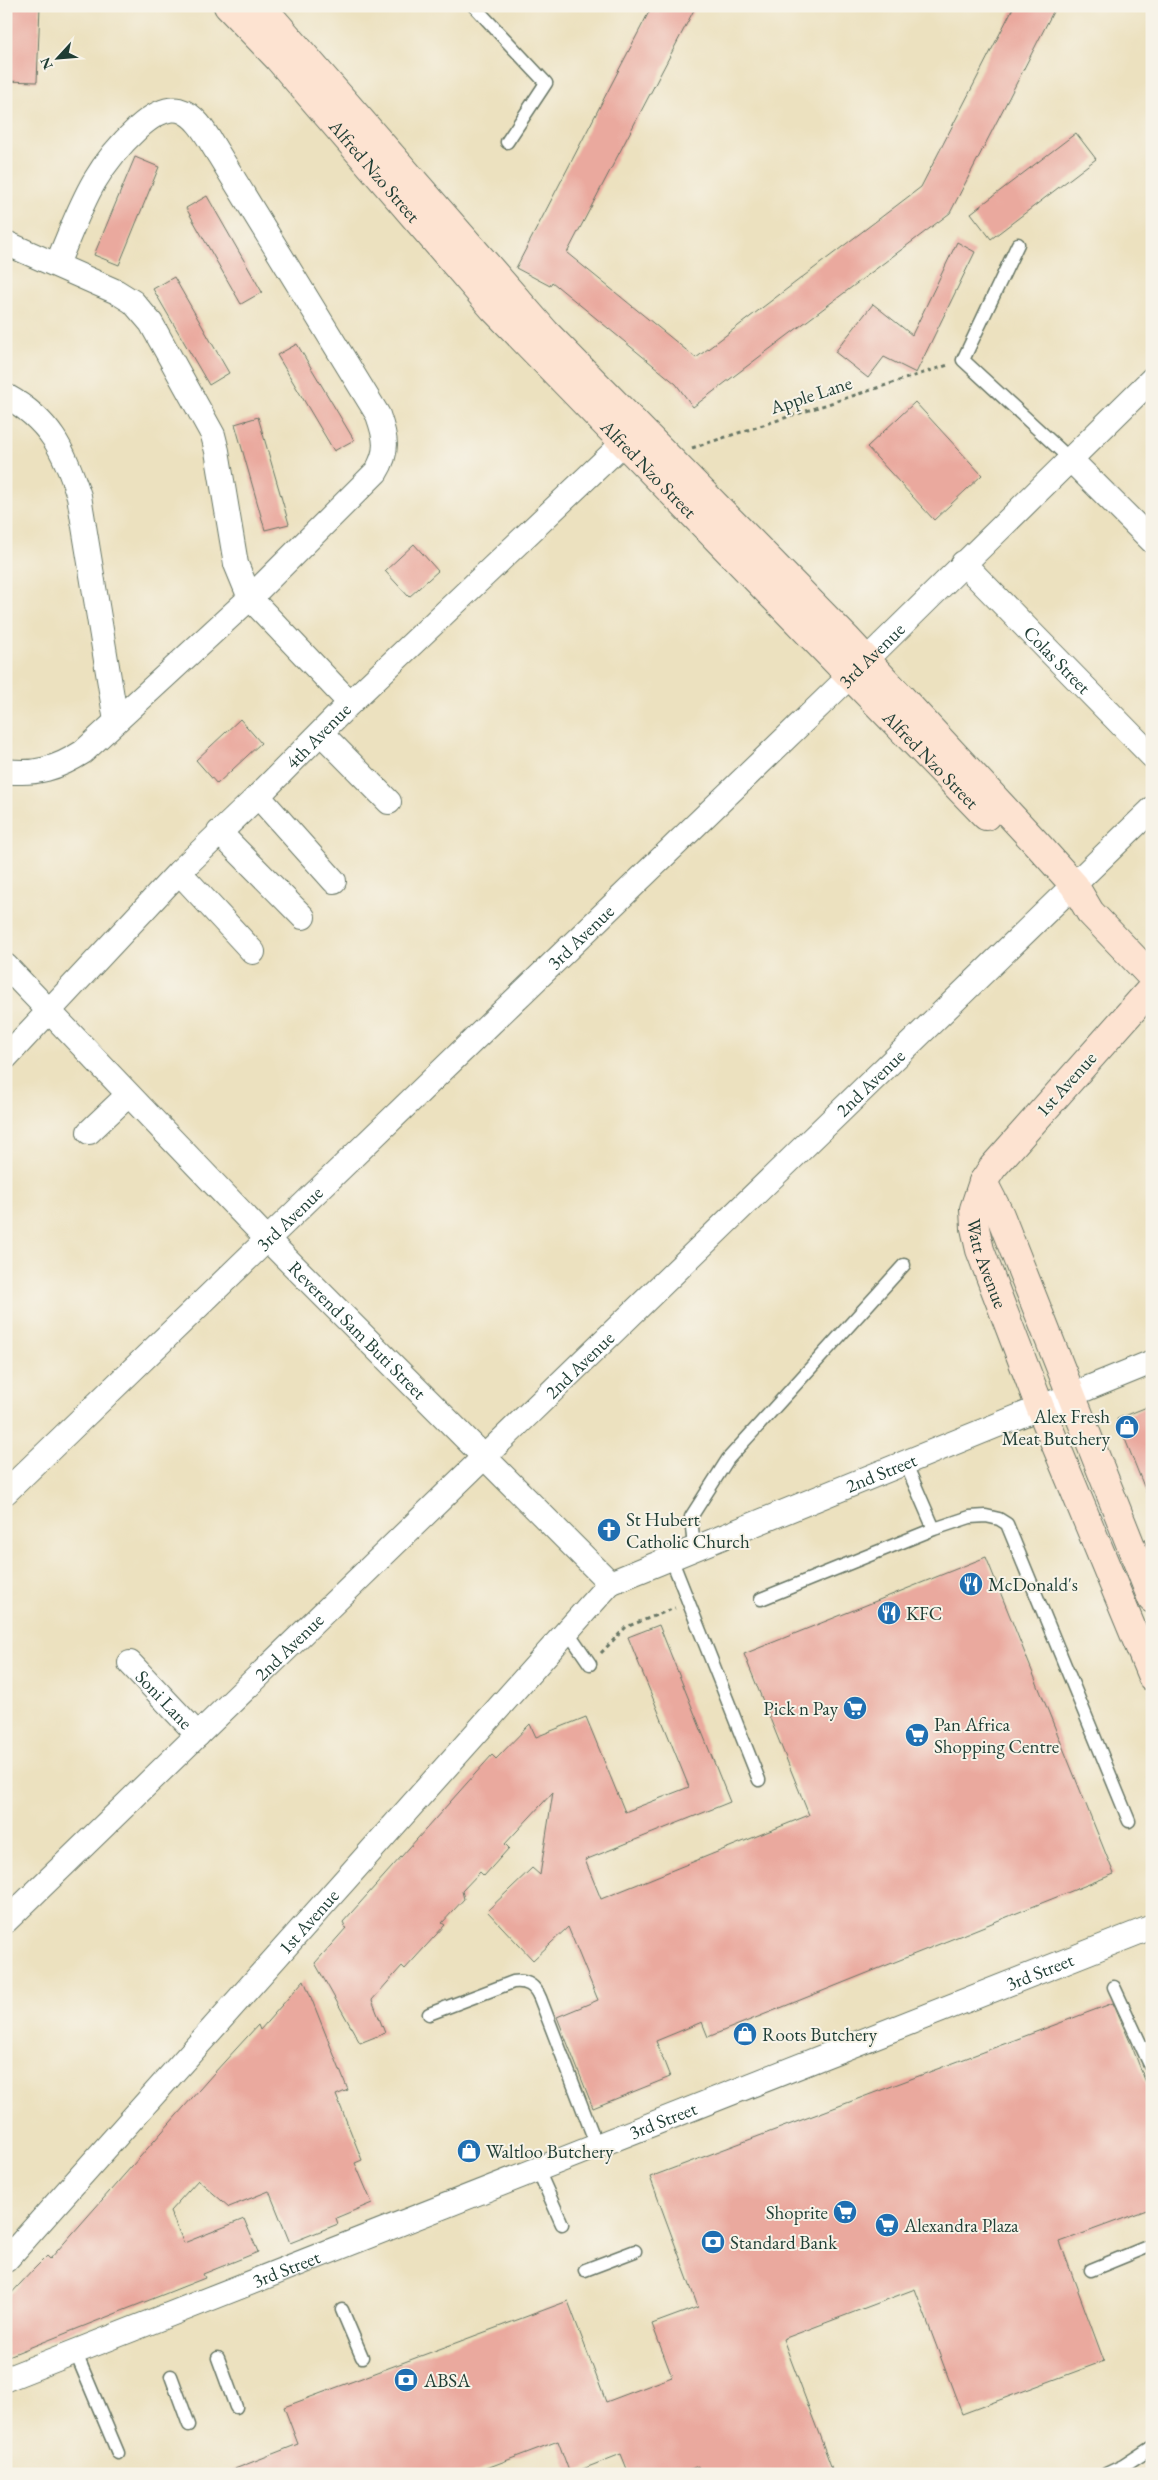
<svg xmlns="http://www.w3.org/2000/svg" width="1158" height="2480" viewBox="0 0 1158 2480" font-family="'EB Garamond',serif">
<rect width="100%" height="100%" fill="#f7f3e8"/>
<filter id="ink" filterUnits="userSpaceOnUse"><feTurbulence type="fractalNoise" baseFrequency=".02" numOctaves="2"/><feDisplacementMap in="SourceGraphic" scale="10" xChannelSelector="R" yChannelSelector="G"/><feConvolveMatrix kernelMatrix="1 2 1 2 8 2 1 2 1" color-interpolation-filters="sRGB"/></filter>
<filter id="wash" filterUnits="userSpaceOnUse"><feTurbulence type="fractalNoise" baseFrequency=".0096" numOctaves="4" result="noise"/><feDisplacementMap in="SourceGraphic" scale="20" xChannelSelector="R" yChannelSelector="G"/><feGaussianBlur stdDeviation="1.12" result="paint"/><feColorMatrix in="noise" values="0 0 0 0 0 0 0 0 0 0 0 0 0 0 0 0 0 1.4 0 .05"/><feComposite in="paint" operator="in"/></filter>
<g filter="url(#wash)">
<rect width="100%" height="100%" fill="#ece1bf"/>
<g id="blocks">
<path fill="#eaa99e" d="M6 6H40L37 82 6 81Z
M652 6H696L567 253 696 358 921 187 1014 6H1056L950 213 693 407 676 384 552 282 550 286 516 268Z
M1076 133 1096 159 991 239 971 213Z
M135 157 159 167 119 265 94 255Z
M207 196 262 292 241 304 186 208Z
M957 242 975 252 916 373 884 357 868 378 835 352 873 304 912 335Z
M174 277 229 373 209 385 153 289Z
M297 344 354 440 334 451 277 355Z
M915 402 982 475 934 520 867 447Z
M258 417 289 524 265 530 235 424Z
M414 544 438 571 409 597 385 571Z
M240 719 261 743 217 784 196 760Z
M1152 1405V1504H1151L1117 1419Z
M986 1557 1114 1874 708 2037 702 2022 656 2041 670 2077 593 2108 557 2017 598 2000 568 1927 533 1960 487 1911 532 1868 540 1875 553 1792 505 1844 509 1848 484 1876 480 1872 462 1891 464 1899 442 1923 445 1925 405 1969 402 1966 372 2000 385 2033 360 2043 315 1963 346 1928 343 1922 492 1755 496 1759 530 1724 536 1737 586 1717 625 1812 689 1787 628 1637 659 1625 730 1802 585 1860 601 1899 809 1815 744 1654Z
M304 1980 348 2090 336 2095 362 2160 355 2163 372 2203 336 2218 338 2224 290 2243 269 2191 229 2207 198 2180 170 2211 184 2243 244 2219 258 2252 203 2274 205 2278 6 2357V2299L34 2269 47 2256 50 2259 214 2073 258 2025 260 2030Z
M1113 2003 1131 2044 1152 2098V2208L1060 2242 1104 2361 962 2414 915 2289 783 2339 834 2474H701L698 2466 678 2474H629L621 2454 570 2474 558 2441 471 2474H222L298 2444 284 2407 568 2301 606 2402 672 2377 652 2324 698 2307 650 2177Z"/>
</g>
</g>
<g filter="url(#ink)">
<use href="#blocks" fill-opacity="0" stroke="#677665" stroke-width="1"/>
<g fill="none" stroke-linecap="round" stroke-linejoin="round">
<g stroke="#677665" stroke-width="15">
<path id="lane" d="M474 6 546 83 507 142
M1018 244 963 360 1070 459
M905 1462 934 1529
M694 1548 691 1517 728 1459 904 1265
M671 1558 759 1780
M761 1599 934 1529 970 1517 986 1516 999 1519 1007 1524 1129 1821
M568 1632 590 1664
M1114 1987 1152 2069
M429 2014 513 1982C527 1980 535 1986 540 1998L597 2146
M538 2170 562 2224
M585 2270 635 2251
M1091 2270 1152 2245
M342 2310 362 2357
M75 2351 118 2453
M218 2358 236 2407
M171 2376 189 2425
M1106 2474 1123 2466 1152 2447"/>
</g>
<g stroke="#677665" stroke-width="26">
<g id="street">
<path d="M6 243 117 292 133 302 151 323 213 435 217 451 236 564 250 598 350 703"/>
<path d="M6 396C50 420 64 450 79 496L116 721"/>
<path d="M1070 459 1152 541"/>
<path id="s1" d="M963 563 1152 756"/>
<path d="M321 733 389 802"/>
<path d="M6 771C36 775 58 768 83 752L250 598 376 472C389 451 386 438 378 415L219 155C209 140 198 115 179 110 164 107 148 119 138 128 91 171 81 208 57 264"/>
<path d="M258 796 334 881"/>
<path d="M219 832 303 917"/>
<path d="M179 872 253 952"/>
<path id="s2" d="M6 966 268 1240 610 1583"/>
<path id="s3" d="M6 1057 179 872 258 796 350 703 637 430"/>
<path d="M89 1132 128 1095"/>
<path id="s4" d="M6 1492 850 676 1152 379"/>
<path id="s5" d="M130 1663 198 1735"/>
<path id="s6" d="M6 1921 1152 809"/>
<path id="s7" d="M6 2260 610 1583 1152 1362"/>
<path id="s8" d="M6 2379 1152 1927"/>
</g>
</g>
<g stroke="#677665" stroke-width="30">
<g id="secondary">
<path id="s9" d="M228 6 278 58 493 308 986 816"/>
<path d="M261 6 546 333 846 638 1038 845 1074 885 1090 912 1152 977"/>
<path id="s10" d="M1152 988 993 1167 983 1182 974 1209 975 1228 980 1250 1040 1407 1152 1677"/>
<path d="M983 1182 1000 1215 1152 1599"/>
</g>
</g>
<path stroke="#677665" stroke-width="3" stroke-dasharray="4 4" stroke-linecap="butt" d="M692 448 948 365
M601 1653 626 1627 675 1608"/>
<use href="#lane" stroke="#fff" stroke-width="12"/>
<use href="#street" stroke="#fff" stroke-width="24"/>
<use href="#secondary" stroke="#fde3d1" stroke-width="28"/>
</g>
</g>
<defs>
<g id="shop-disc" transform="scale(1.25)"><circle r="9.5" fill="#1f6fb2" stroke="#f7f3e8"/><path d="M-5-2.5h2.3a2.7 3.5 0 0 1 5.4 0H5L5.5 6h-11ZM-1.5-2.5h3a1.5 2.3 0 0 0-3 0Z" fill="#fff"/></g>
<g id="church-disc" transform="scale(1.25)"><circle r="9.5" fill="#1f6fb2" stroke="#f7f3e8"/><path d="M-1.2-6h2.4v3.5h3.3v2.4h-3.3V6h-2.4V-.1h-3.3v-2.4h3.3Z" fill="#fff"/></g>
<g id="restaurant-disc" transform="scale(1.25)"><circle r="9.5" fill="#1f6fb2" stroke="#f7f3e8"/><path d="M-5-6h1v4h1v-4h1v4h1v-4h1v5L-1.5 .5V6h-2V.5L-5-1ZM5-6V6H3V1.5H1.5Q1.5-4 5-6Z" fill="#fff"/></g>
<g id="supermarket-disc" transform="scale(1.25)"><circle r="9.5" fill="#1f6fb2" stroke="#f7f3e8"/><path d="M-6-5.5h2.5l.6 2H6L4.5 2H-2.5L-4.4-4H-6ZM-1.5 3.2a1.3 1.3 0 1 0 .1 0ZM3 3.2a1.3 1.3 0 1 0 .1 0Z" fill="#fff"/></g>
<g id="bank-disc" transform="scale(1.25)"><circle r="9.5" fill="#1f6fb2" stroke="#f7f3e8"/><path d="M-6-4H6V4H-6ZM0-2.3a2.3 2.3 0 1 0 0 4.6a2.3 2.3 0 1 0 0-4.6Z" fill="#fff"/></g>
</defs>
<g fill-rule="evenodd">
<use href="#shop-disc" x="1127" y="1427"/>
<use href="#church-disc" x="609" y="1530"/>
<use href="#restaurant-disc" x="971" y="1584"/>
<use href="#restaurant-disc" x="889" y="1613"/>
<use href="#supermarket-disc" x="855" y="1708"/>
<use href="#supermarket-disc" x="917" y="1735"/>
<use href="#shop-disc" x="745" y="2034"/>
<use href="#shop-disc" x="469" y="2151"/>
<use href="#supermarket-disc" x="845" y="2212"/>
<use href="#supermarket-disc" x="887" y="2225"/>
<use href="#bank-disc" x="713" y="2242"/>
<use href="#bank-disc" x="406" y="2380"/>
</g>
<g text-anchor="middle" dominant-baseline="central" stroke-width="4" stroke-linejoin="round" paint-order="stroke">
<g font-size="19" fill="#1f3d34" stroke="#f7f3e8">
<text stroke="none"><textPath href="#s9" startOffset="221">Alfred Nzo Street</textPath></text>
<text transform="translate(811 395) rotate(-18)">Apple Lane</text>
<text stroke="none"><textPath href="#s9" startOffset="626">Alfred Nzo Street</textPath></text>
<text stroke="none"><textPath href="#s4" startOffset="1204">3rd Avenue</textPath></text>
<text stroke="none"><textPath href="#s1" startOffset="135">Colas Street</textPath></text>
<text stroke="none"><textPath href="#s3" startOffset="448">4th Avenue</textPath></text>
<text stroke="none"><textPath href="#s9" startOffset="1031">Alfred Nzo Street</textPath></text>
<text stroke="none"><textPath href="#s4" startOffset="799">3rd Avenue</textPath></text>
<text stroke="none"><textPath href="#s6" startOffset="1204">2nd Avenue</textPath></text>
<text transform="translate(1066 1084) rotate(-48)">1st Avenue</text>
<text stroke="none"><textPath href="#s4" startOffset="394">3rd Avenue</textPath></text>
<text stroke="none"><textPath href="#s10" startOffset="342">Watt Avenue</textPath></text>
<text stroke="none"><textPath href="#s2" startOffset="506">Reverend Sam Buti Street</textPath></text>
<text stroke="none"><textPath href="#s6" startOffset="799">2nd Avenue</textPath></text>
<text stroke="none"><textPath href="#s7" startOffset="1200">2nd Street</textPath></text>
<text stroke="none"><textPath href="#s6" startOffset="394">2nd Avenue</textPath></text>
<text stroke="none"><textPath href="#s5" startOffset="50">Soni Lane</textPath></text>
<text stroke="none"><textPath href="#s7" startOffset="454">1st Avenue</textPath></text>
<text stroke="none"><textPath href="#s8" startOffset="1111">3rd Street</textPath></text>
<text stroke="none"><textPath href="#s8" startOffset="706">3rd Street</textPath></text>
<text stroke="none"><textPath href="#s8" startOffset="301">3rd Street</textPath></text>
</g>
<g font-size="19" fill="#1f3d34" stroke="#f7f3e8" text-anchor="start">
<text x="1110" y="1416" text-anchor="end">Alex Fresh<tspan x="1110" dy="22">Meat Butchery</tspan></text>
<text x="626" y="1519">St Hubert<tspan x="626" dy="22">Catholic Church</tspan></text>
<text x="988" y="1584">McDonald's</text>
<text x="906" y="1613">KFC</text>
<text x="838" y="1708" text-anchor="end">Pick n Pay</text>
<text x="934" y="1724">Pan Africa<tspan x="934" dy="22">Shopping Centre</tspan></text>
<text x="762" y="2034">Roots Butchery</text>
<text x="486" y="2151">Waltloo Butchery</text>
<text x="828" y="2212" text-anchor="end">Shoprite</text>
<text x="904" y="2225">Alexandra Plaza</text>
<text x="730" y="2242">Standard Bank</text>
<text x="424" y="2380">ABSA</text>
</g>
</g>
<rect width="1158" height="2480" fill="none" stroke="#f7f3e8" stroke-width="25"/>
<g transform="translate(58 58) rotate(244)" stroke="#f7f3e8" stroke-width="4" paint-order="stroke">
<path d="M0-4L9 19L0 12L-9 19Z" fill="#1f3d34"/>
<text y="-8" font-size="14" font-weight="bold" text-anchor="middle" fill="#1f3d34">N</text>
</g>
</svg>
